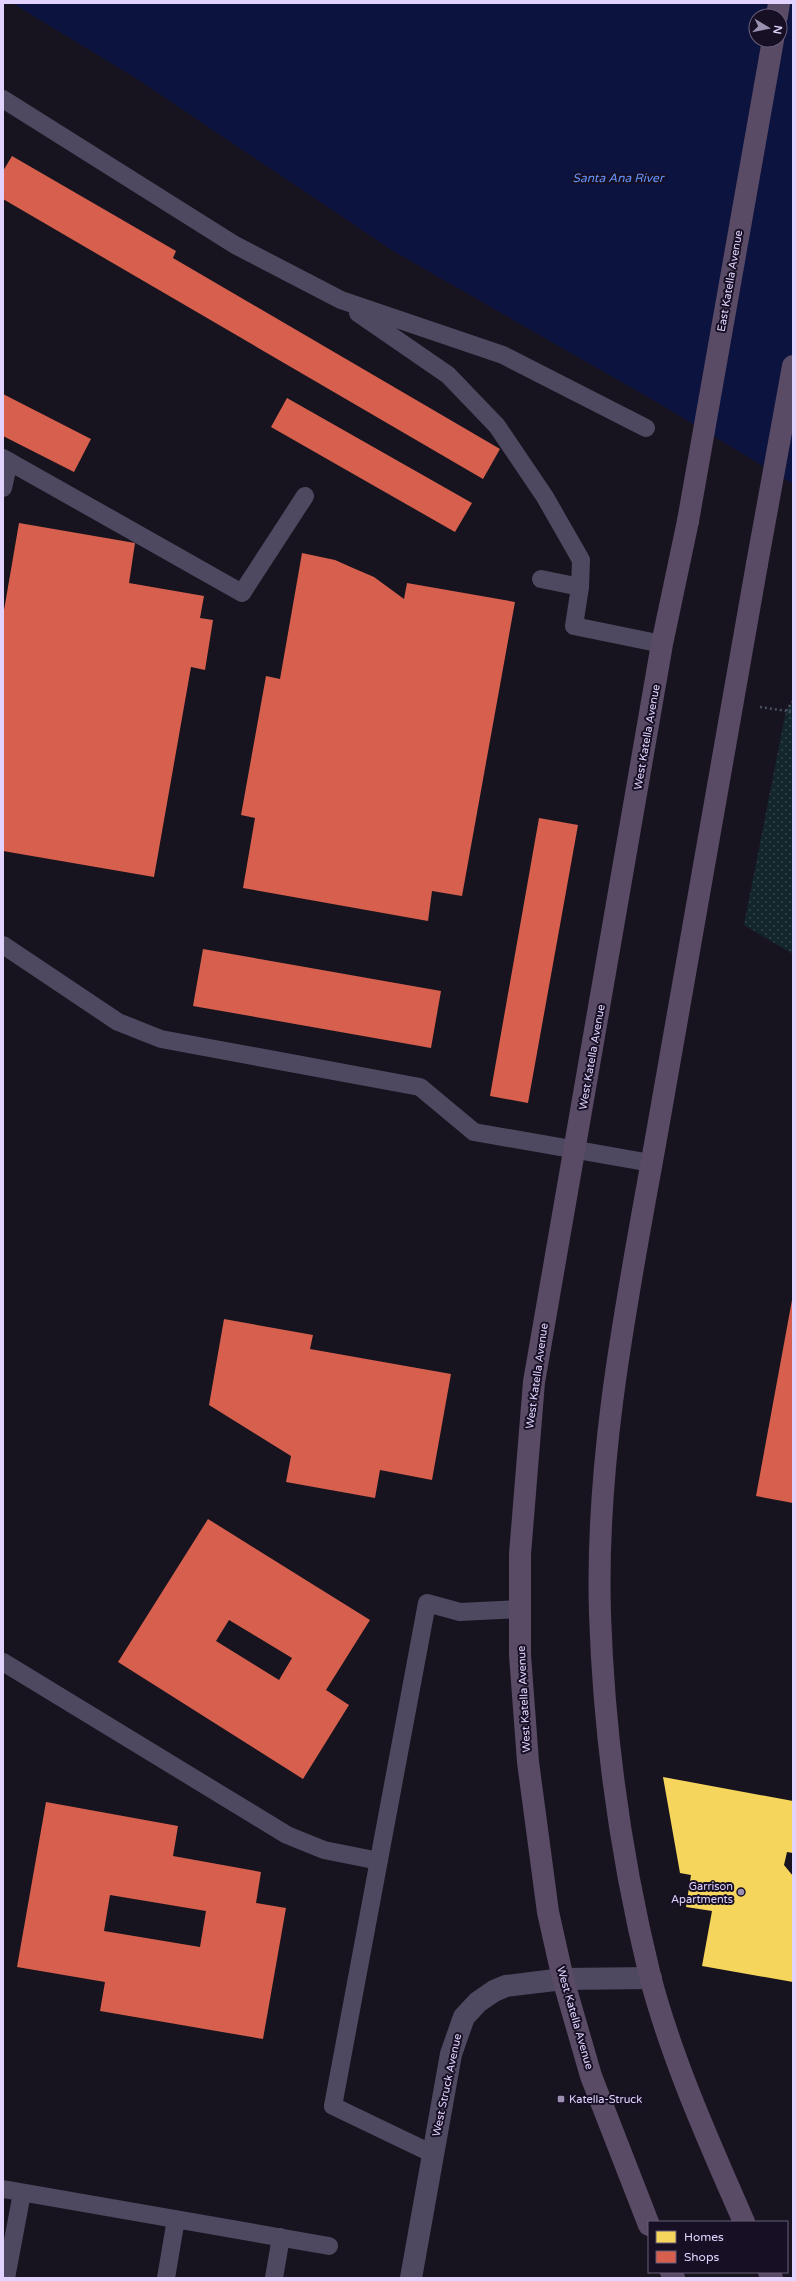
<svg xmlns="http://www.w3.org/2000/svg" width="796" height="2281" viewBox="0 0 796 2281" font-family="'Varela Round',sans-serif">
<defs>
<pattern id="park-dots" width="8" height="8" patternUnits="userSpaceOnUse"><rect width="8" height="8" fill="#13262c"/><path d="M2 2h.1M6 6h.1" fill="none" stroke="#35454c" stroke-width="1.8" stroke-linecap="round"/></pattern>
</defs>
<rect width="100%" height="100%" fill="#18141f"/>
<path fill="url(#park-dots)" d="M793 701V954L744 925 786 711Z"/>
<path fill="#0c133e" fill-rule="evenodd" d="M12 3H793V484L653 400 393 251 134 77ZM756 16H780V40H756Z"/>
<path fill="#f6d55c" d="M663 1777 793 1801V1853L787 1852 784 1865 793 1876V1982L702 1966 712 1911 686 1907 691 1875 680 1873Z"/>
<path fill="#d6604d" fill-rule="evenodd" d="M12 156 176 251 173 258 500 449 483 479 3 199V171Z
M3 394 91 439 74 472 3 436Z
M287 398 472 503 455 532 271 427Z
M19 523 135 543 129 583 204 596 200 618 213 620 205 670 191 667 154 877 3 851V616Z
M302 553 335 560 353 568 374 577 404 599 407 583 515 602 462 896 432 891 428 921 243 888 255 818 241 815 266 676 280 679Z
M539 818 578 825 528 1103 490 1096Z
M203 949 441 991 431 1048 193 1006Z
M792 1300H793V1503L756 1496Z
M224 1319 313 1335 310 1349 451 1374 432 1480 380 1470 375 1498 286 1482 291 1456 209 1405Z
M208 1519 370 1620 326 1690 349 1705 303 1779 118 1662ZM229 1620 292 1658 279 1680 216 1641Z
M46 1802 178 1826 173 1856 261 1872 256 1903 286 1908 263 2039 100 2011 105 1982 17 1967ZM110 1895 206 1911 200 1947 104 1931Z"/>
<g fill="none" stroke-linecap="round" stroke-linejoin="round">
<path stroke="#4a5161" stroke-width="2.5" stroke-dasharray="2 3" stroke-linecap="butt" d="M793 701 786 711 793 713
M760 707 786 711"/>
<path stroke="#4e4960" stroke-width="18" d="M3 99 235 245 341 300 503 355 646 428
M358 313 448 375 497 426 545 497 581 560 580 587
M3 458 242 593 305 496
M3 488 9 461
M541 579 580 587 574 626 662 644
M3 945 118 1022 161 1039 420 1087 474 1132 651 1163
M3 1662 287 1835 324 1850 379 1861
M433 2154 333 2106 427 1603 460 1612 520 1609
M3 2189 329 2246
M6 2278 22 2193
M166 2278 176 2219
M274 2278 281 2237"/>
<path stroke="#4e4960" stroke-width="22" d="M411 2278 451 2054 464 2017 478 2002 494 1991 506 1986 563 1979 651 1978"/>
<path stroke="#594a65" stroke-width="22" d="M777 16 779 3
M744 2222C709 2142 672 2060 650 1976 621 1858 604 1735 600 1614 595 1452 629 1291 657 1133 690 943 723 753 757 564
M649 2225 591 2076 563 1979 548 1912 528 1762 520 1655V1554L534 1382 662 644 688 521
M671 2272 674 2278
M769 2272 772 2278"/>
<path stroke="#594a65" stroke-width="22" d="M688 521 773 40
M757 564 793 366"/>
</g>
<g fill="#9b90b0" stroke="#170f24" stroke-width="1.5">
<circle cx="741" cy="1892" r="4"/>
<rect x="557" y="2095" width="8" height="8" rx="2"/>
</g>
<g text-anchor="middle" dominant-baseline="central" stroke-width="4" stroke-linejoin="round" paint-order="stroke">
<g font-size="11" fill="#e1d3fe" stroke="#170f24">
<text transform="translate(730 281) rotate(-80)">East Katella Avenue</text>
<text transform="translate(647 737) rotate(-80)">West Katella Avenue</text>
<text transform="translate(592 1057) rotate(-80)">West Katella Avenue</text>
<text transform="translate(537 1376) rotate(-82)">West Katella Avenue</text>
<text transform="translate(524 1699) rotate(-93)">West Katella Avenue</text>
<text transform="translate(575 2018) rotate(74)">West Katella Avenue</text>
<text transform="translate(447 2085) rotate(-78)">West Struck Avenue</text>
</g>
<g font-size="11" fill="#e1d3fe" stroke="#170f24" text-anchor="end">
<text x="733" y="1886">Garrison<tspan x="733" dy="13">Apartments</tspan></text>
<text x="569" y="2099" text-anchor="start">Katella-Struck</text>
</g>
<g font-size="12" font-style="italic" fill="#6394fc" stroke="#170f24">
<text x="618" y="178">Santa Ana River</text>
</g>
</g>
<rect width="796" height="2281" fill="none" stroke="#e1d3fe" stroke-width="8"/>
<rect x="648" y="2221" width="140" height="52" fill="#170f24" stroke="#685d7b"/>
<rect x="656" y="2231" width="20" height="12" fill="#f6d55c" stroke="#685d7b"/>
<text x="684" y="2241" font-size="12" fill="#e1d3fe">Homes</text>
<rect x="656" y="2251" width="20" height="12" fill="#d6604d" stroke="#685d7b"/>
<text x="684" y="2261" font-size="12" fill="#e1d3fe">Shops</text>
<g transform="translate(768 28) rotate(100)"><circle r="19" fill="#170f24" stroke="#685d7b"/>
<path d="M0-3L7 15L0 10L-7 15Z" fill="#9b90b0"/>
<text y="-6" font-size="11" font-weight="bold" text-anchor="middle" fill="#e1d3fe">N</text>
</g>
</svg>
